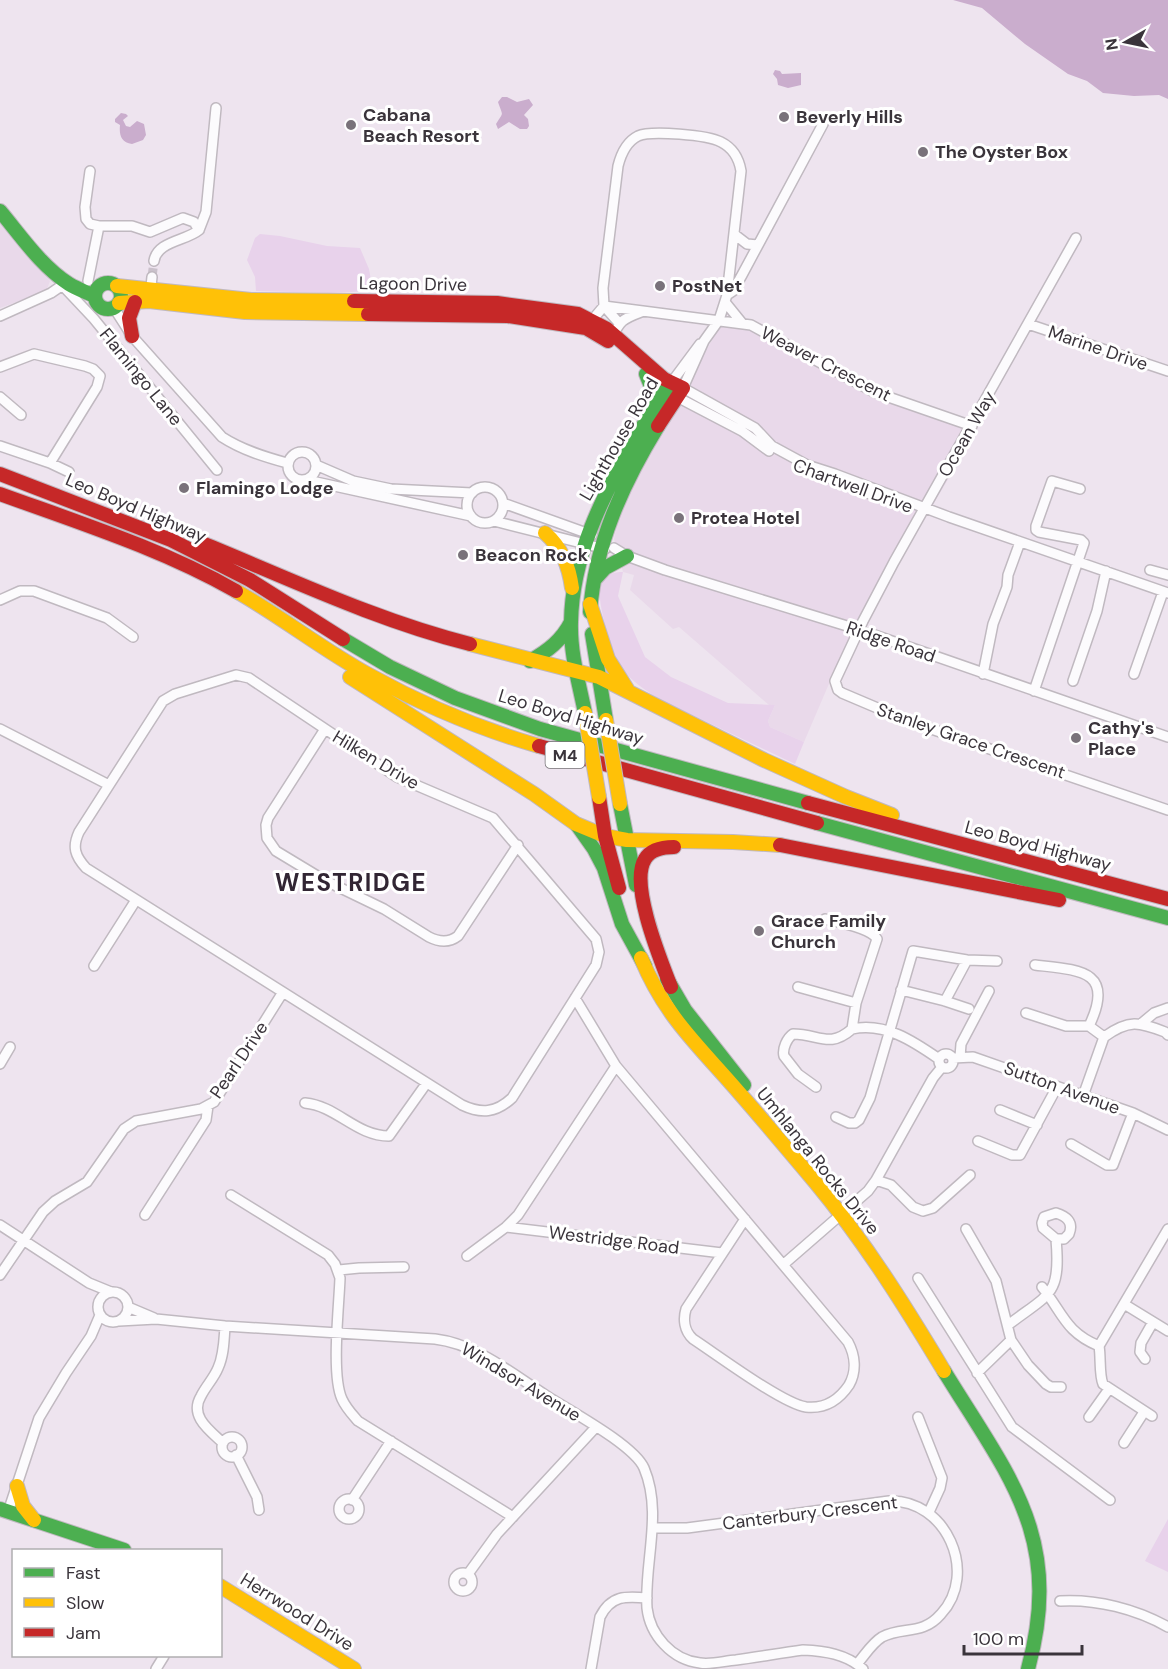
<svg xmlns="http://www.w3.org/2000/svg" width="1168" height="1669" viewBox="0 0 1168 1669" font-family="'DM Sans',sans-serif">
<rect width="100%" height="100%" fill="#eee4ef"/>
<path fill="#e9d9ea" d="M2 223 50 281 47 289 41 293 0 308V224Z
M720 326H734L750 328 867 394 976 433 848 646 834 672 804 742 770 727 768 721 775 705H769L679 627 673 629 630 590 634 575 623 572 614 539 622 500Z"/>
<path fill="#e8d2eb" d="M260 234 280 236 327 246 360 248 369 269 373 291 329 293 256 291 255 277 247 260 255 238Z
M623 572 618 596 645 657 671 677 728 703 775 705 768 721 770 727 804 742 795 764 665 702C647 692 627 679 616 660 609 648 607 635 604 621 600 601 591 572 623 572Z
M1168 1519V1572L1145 1561Z"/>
<path fill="#caadcd" d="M953 0H1168V99L1159 95 1134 96 1103 93 1087 81 1068 74 1025 44 982 8Z
M775 70 780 71 782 74 801 73V85L788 88 778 85 777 79 773 74Z
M502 97H507L517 102 529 99 533 105 524 115 528 119 529 126 527 129H520L509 122 498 129 496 124C504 111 503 117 498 102Z
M121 113 126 114 128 116 123 120 126 126 130 127 137 121 144 124 146 135 143 140 132 144C121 142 119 135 120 125L115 122V119Z"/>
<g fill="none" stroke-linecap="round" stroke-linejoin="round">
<path stroke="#cac1cb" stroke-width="9" stroke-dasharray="9 4.5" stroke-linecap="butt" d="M152 277 154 261"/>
<g stroke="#c0b9c0" stroke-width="12">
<path id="street" d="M90 171 85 207 86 219 90 224 99 226
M199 230 206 212 216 108
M734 234 747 244 758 245
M1076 238 894 562 863 621 835 681 838 690 842 693 908 721 1168 810
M88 281 99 226H132L150 232 183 218 194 222 199 230C186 241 157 241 154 261
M62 285 94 319 217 470
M150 295 152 277
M727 295 733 291 742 275 823 124
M725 302 742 323
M604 306 751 325 874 392 972 426
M604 306 619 323
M114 308 132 336 222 437C242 450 265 457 287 463
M0 316 51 293 67 282
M1028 324 1168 371
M588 325 604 306 603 288 618 166C621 154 626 142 638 136 651 130 708 135 721 142 733 148 739 159 741 171L727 295 719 320 704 341 683 388 755 428 772 446 807 465 835 474 949 517 1168 593
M611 339C620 321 622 319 641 312
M0 367 34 354 85 366 93 369 100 376 97 387 50 463
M671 383 700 344
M0 397 21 415
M677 397 742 431 769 451
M0 446 50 463 69 472
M288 466a14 14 0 1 1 28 0a14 14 0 1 1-28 0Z
M316 465 353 481 391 489 472 493
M822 475 875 496 908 506
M307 480 471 516
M467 505a18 18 0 1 1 36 0a18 18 0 1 1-36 0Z
M503 503 592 535
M494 521 605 549
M614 548 627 556 665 570 860 630 1168 737
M1150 570 1168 575
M0 600 20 591H34L107 618 133 637
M983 674 993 624 1007 587 1008 575 1020 542
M1134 674 1163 592
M236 675 249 678 397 777 493 818 596 939 599 952 596 965 512 1098C496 1113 481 1114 462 1105L86 868C75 856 72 847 79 832L163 701 175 694Z
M1073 681 1097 611 1106 571
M1034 691 1084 543 1081 540 1039 532 1036 530V526L1052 481 1080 489
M0 729 109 785
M325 729 268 818 266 825 267 838 276 851 324 880 384 909 429 937C439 942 449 943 458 936L518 845
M1035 965C1079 970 1116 970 1089 1026
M94 966 136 900
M798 987 856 1003
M901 990 945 1001 969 1009
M575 998 616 1066 848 1342C855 1355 857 1371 849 1385 839 1400 825 1409 806 1407 783 1404 716 1354 693 1339 684 1331 683 1319 686 1309L745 1219
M945 1001 967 960
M1026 1013 1066 1026H1089L1104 1037
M1142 1023 1154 1013 1168 1008
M852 1029C885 1022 913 1041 939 1059
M939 1061a7 7 0 1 1 14 0a7 7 0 1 1-14 0Z
M960 1057 961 1044 989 991
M953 1058 973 1057 1133 1113 1168 1130
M0 1064 10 1047
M816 1087 798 1074 784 1056C782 1049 787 1038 793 1034 819 1034 829 1049 852 1029L856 1003 877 939C871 928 838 922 825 919
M1083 1096 1104 1037C1129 1019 1139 1022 1165 1032L1168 1035
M305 1103C337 1106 356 1136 389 1136L426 1084
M1000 1110 1037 1125
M836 1117 849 1123H855L859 1120 870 1098 913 951 967 960 997 961
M978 1141 1012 1155H1020L1057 1087
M1071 1144 1107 1165H1113L1133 1113
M876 1180 891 1185 913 1207 923 1211 933 1208 970 1175
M231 1195 328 1255 335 1264 340 1278C339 1307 331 1375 342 1399 346 1408 352 1414 358 1421L513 1517
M1056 1213C1066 1216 1074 1222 1069 1234L1064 1239H1056L1043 1228 1042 1223 1044 1217Z
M145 1215 206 1120 208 1106
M0 1225 89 1283 111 1292
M506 1227 722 1253
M966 1229 996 1281 1011 1340 1028 1365 1046 1384 1051 1387H1061
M467 1256 506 1227 518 1215 616 1066
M784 1264 868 1191 876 1180 933 1078 942 1067
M339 1270 359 1268 404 1267
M0 1275 43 1212 55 1201 87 1182 124 1129 136 1121 201 1109 214 1102 283 992
M918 1278 1012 1427 1110 1500
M1042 1287C1063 1313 1065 1332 1099 1346
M98 1307a15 15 0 1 1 30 0a15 15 0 1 1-30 0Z
M1124 1304 1168 1331
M128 1307 154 1318
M119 1321 156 1319 225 1326 435 1339C477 1344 512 1374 547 1396 570 1411 634 1445 644 1468 663 1513 644 1562 647 1608 650 1635 672 1660 700 1663 711 1665 724 1661 736 1660 758 1657 781 1653 803 1650 825 1651 846 1654 863 1669
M1008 1325C1050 1293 1061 1296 1056 1239
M1099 1346 1168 1229
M1099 1346C1101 1357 1099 1375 1103 1384L1152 1416
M1145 1359 1140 1352 1141 1343 1153 1322
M977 1373 1011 1340
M918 1417 942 1478 940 1488 929 1512
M1089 1417 1109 1389
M222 1447a10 10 0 1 1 20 0a10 10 0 1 1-20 0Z
M223 1443C209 1430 189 1416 201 1396 206 1386 214 1378 218 1368 224 1355 224 1340 225 1326
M1124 1443 1144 1412
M236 1455 257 1497 259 1510
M339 1509a10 10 0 1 1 20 0a10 10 0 1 1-20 0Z
M352 1500 391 1441
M8 1512 39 1418 66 1373 91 1336 100 1315
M653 1528H687L889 1501C946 1499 979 1573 941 1614 922 1636 903 1626 882 1637 872 1643 865 1655 857 1664
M454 1582a9 9 0 1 1 18 0a9 9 0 1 1-18 0Z
M468 1574 497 1534 596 1427
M1060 1601C1097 1599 1136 1609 1168 1627
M156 1669 164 1656
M591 1669 600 1617C611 1595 626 1596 647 1598"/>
</g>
<g stroke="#c0b9c0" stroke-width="16">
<path id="fast" d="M0 211C21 236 41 266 69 284 77 289 86 292 95 296
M95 296a13 13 0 1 1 26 0a13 13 0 1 1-26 0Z
M646 374 653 391V409
M595 579 605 568 627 556
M590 612C595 544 623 483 658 426
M592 634 606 720
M343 639 390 667 455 698 540 729 808 803
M530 661C548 651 562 640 571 622
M585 713C579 683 570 653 571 622 572 557 602 497 634 441 646 421 657 401 671 383
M620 804 636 885
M817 823 1168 918
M577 825 594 849 604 868 622 924 645 966
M667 979 685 1010 744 1085
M944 1371C1009 1477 1064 1537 1028 1669
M0 1509 124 1550"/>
</g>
<g stroke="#c0b9c0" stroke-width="16">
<path id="slow" d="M117 286 251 300 354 301
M119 303 149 301 245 312 368 314
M545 533C562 548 569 566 572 588
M236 591C282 617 323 650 369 675 423 705 480 729 539 746
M590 604 608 659 627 689
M470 644 599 677 764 760 846 797 892 815
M350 677 534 794 576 824 605 836 627 840 733 842 780 845
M641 958C665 1016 697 1044 736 1089 763 1120 790 1152 816 1183 865 1242 905 1306 944 1371
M17 1486 23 1506 34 1520
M220 1586 354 1669"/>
</g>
<g stroke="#c0b9c0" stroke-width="16">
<path id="jam" d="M354 301 497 303 578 314 607 329 664 379 683 388 658 426
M368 314 508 316 586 328 608 341
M132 336 129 318 135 302
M0 474 171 540 250 580 343 639
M0 494C80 523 162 549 236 591
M202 543C290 579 378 621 470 644
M539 746 817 823
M599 797 605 836 619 888
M808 803 1168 899
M780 845 1059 900
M671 987C661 961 629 884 645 859 651 849 663 847 674 847"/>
</g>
<use href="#street" stroke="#fcfbfd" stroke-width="9"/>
<use href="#fast" stroke="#4caf50" stroke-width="14"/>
<use href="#slow" stroke="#ffc107" stroke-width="14"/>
<use href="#jam" stroke="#c62828" stroke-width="14"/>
<g stroke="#c0b9c0" stroke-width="16" stroke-linecap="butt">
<path id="slow-bridge" d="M585 713 599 797
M606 720 620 804"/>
</g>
<use href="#slow-bridge" stroke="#ffc107" stroke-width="14"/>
</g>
<g fill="#79727a" stroke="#fff" stroke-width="2">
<circle cx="784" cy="117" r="6"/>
<circle cx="351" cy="125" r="6"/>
<circle cx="923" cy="152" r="6"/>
<circle cx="660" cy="286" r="6"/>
<circle cx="184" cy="488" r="6"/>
<circle cx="679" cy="518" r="6"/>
<circle cx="463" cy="555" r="6"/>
<circle cx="1076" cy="738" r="6"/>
<circle cx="759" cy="931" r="6"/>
</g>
<g text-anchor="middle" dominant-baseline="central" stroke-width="6" stroke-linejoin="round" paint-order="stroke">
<rect fill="#fff" stroke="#757176" stroke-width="1.5" x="545.5" y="742" width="39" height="26" rx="4.5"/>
<g font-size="16" font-weight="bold" fill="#3a343b">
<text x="565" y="755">M4</text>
</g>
<g font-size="18" font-weight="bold" fill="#3a343b" stroke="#fff" text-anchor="start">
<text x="363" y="115">Cabana<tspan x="363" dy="21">Beach Resort</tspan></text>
<text x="796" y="117">Beverly Hills</text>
<text x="935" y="152">The Oyster Box</text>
<text x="672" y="286">PostNet</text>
<text x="196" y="488">Flamingo Lodge</text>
<text x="691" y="518">Protea Hotel</text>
<text x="475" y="555">Beacon Rock</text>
<text x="1088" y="728">Cathy's<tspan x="1088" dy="21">Place</tspan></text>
<text x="771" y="921">Grace Family<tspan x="771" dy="21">Church</tspan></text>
</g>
<g font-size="18" fill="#3a343b" stroke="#fff">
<text transform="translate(413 284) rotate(1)">Lagoon Drive</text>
<text transform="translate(1098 348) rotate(19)">Marine Drive</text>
<text transform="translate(826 364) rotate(27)">Weaver Crescent</text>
<text transform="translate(141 377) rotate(51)">Flamingo Lane</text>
<text transform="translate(967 434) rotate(-60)">Ocean Way</text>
<text transform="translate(619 439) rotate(-60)">Lighthouse Road</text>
<text transform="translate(853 486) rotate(20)">Chartwell Drive</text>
<text transform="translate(136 508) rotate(23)">Leo Boyd Highway</text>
<text transform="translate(891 642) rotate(19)">Ridge Road</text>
<text transform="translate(571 717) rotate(17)">Leo Boyd Highway</text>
<text transform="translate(971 741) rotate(19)">Stanley Grace Crescent</text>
<text transform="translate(376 760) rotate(31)">Hilken Drive</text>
<text transform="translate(1038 846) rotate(15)">Leo Boyd Highway</text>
<text transform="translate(239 1060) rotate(-56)">Pearl Drive</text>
<text transform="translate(1062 1088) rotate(20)">Sutton Avenue</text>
<text transform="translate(818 1161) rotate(51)">Umhlanga Rocks Drive</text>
<text transform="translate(614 1240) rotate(7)">Westridge Road</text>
<text transform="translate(521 1382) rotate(31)">Windsor Avenue</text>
<text transform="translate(810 1513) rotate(-7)">Canterbury Crescent</text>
<text transform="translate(297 1612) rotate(32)">Herrwood Drive</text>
</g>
<g font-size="24" font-weight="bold" letter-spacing="1.5" fill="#312533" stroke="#fff">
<text x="351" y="882">WESTRIDGE</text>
</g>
</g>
<rect x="12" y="1549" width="210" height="108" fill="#ffffff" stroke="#b0aeb1" stroke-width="1.5"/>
<rect x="24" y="1568" width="30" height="9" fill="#4caf50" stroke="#b0aeb1" stroke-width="1.5"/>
<text x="66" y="1579" font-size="18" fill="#3a343b">Fast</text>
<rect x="24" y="1598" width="30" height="9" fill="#ffc107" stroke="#b0aeb1" stroke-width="1.5"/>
<text x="66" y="1609" font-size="18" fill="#3a343b">Slow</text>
<rect x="24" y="1628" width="30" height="9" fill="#c62828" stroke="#b0aeb1" stroke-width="1.5"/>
<text x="66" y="1639" font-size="18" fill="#3a343b">Jam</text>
<g transform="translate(1126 42) rotate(261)" stroke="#ffffff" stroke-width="4.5" paint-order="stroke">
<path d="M0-4.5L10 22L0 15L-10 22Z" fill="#3a343b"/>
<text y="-9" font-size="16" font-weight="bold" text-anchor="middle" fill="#3a343b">N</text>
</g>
<path d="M964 1645v9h118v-9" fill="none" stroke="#3a343b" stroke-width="3"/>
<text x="973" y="1645" font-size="18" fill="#3a343b" stroke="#ffffff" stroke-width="4.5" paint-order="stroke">100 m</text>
</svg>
